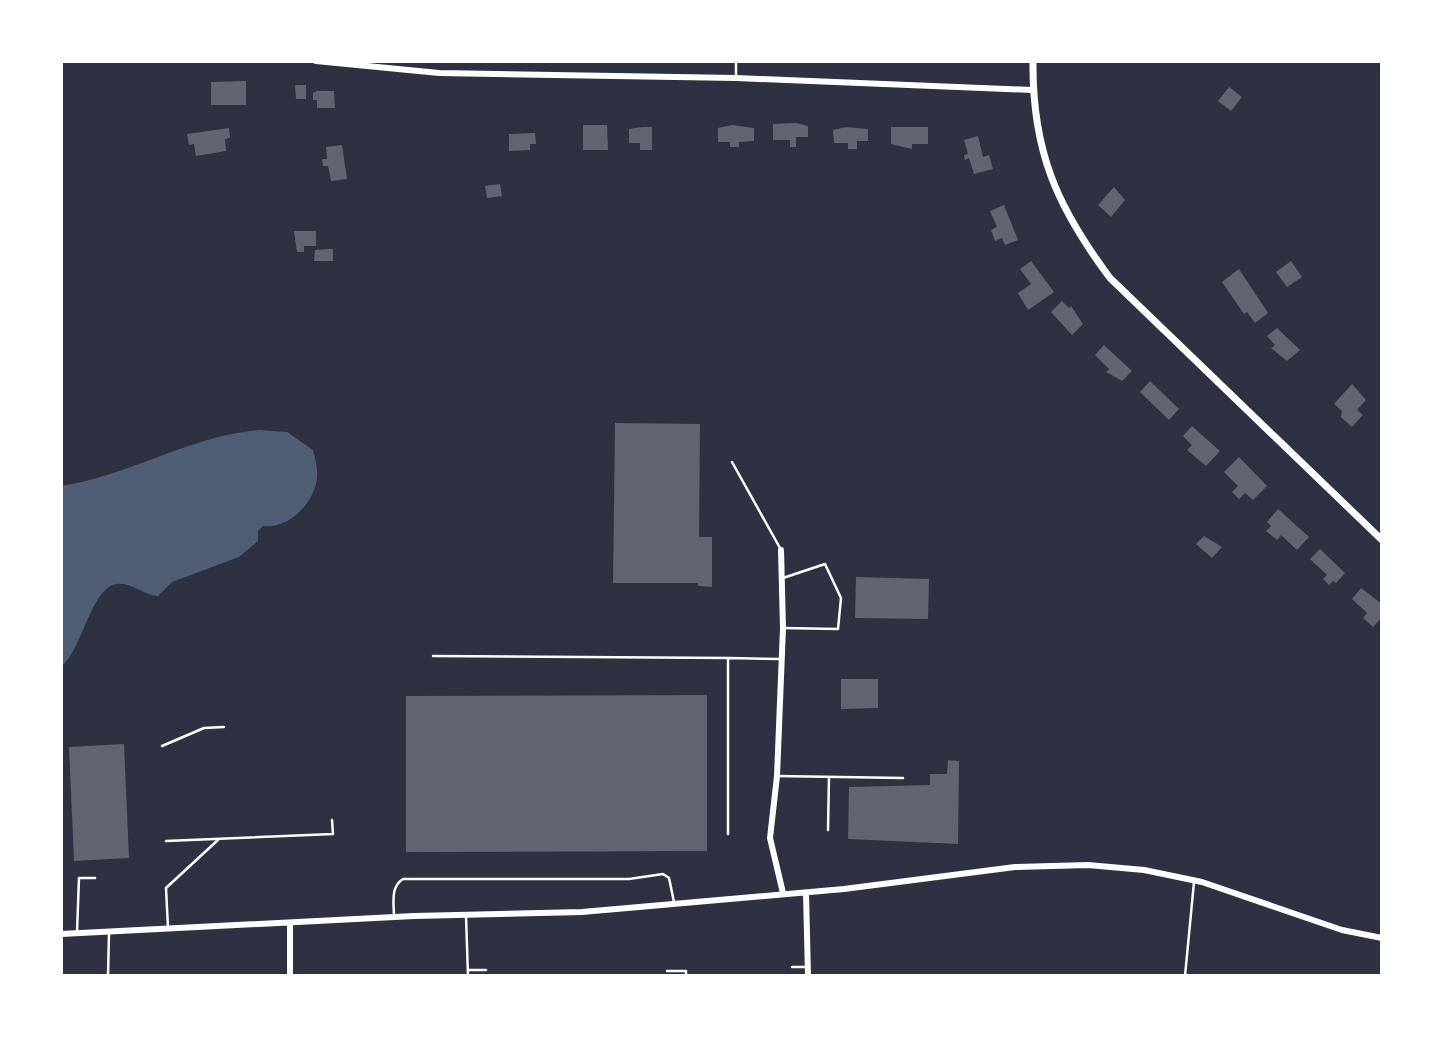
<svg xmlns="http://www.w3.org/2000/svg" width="1443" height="1037" viewBox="0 0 1443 1037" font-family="'Libre Baskerville',serif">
<rect width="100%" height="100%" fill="#2d3142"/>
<path fill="#4f5d75" d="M259 430 287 432 313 450C316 461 319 472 316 484 310 507 287 529 263 526L258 531V541L239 557 172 582 158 596C143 595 131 582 117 584 91 587 83 649 61 667V486C129 476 189 436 259 430Z"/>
<path fill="#626471" d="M246 81V105H211V82Z
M295 85H306V99H296Z
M1229 87 1242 97 1231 111 1218 101Z
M317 91H334L335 108H317V100H313V93Z
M796 123 808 126V137H796V147H790V140H773V124Z
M583 125H607L608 150H583Z
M732 125 754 128V141L739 142V147H730V142H718V128Z
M642 127H652V150H640V143H629V129Z
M846 127 868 129V141H857V149H848V143H834L833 130Z
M891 127H928V144H912V149L891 144Z
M229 128 230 138 225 139 226 151 196 156 194 144 189 145 187 134Z
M535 133 536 144H530V150L509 151V134Z
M978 136 983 157 989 155 993 169 974 174 969 158 965 160 964 155 968 154 964 140Z
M342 145 347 179 331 181 328 166H323L322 159H327L326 147Z
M500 184 502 196 487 198 485 186Z
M1114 187 1125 200 1111 217 1098 205Z
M1004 205 1018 240 1005 245 1002 238 995 241 991 230 997 227 990 211Z
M294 231H316V246H304V252H297Z
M327 249H333V261H314L315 250Z
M1031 261 1054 292 1028 310 1018 293 1031 284 1020 269Z
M1291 261 1302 277 1287 287 1276 272Z
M1239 269 1268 313 1255 323 1247 312 1244 314 1222 282Z
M1062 301 1069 308 1071 306 1083 324 1072 335 1051 312Z
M1277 328 1300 350 1287 361 1271 348 1275 345 1267 336Z
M1104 345 1132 371 1122 381 1106 372 1109 369 1095 355Z
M1150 381 1179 409 1169 420 1140 392Z
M1352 384 1366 400 1357 410 1363 415 1352 427 1341 417 1342 411 1334 404Z
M615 423 700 424 699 537H712V587L698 586V583H613Z
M1192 426 1220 451 1206 466 1187 450 1192 445 1183 436Z
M1239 457 1267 486 1253 500 1245 493 1239 499 1232 492 1238 486 1224 472Z
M1278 509 1309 537 1297 550 1281 535 1277 540 1266 531 1271 526 1267 522Z
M1204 536 1222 547 1212 558 1196 544Z
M1320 549 1345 573 1336 583 1333 581 1329 585 1323 579 1327 575 1310 559Z
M856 577 929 579 928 619 855 618Z
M1361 588 1382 604V617L1373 627 1363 618 1367 613 1352 599Z
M841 679H878V708L841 709Z
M707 695V851L406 852V696Z
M124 744 129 858 74 861 69 747Z
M948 760 959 761 958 844 848 839 849 787 930 785V774H947Z"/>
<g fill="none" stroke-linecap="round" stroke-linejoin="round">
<path stroke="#fff" stroke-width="2.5" d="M736 61V75
M732 462 780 548
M783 578 825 564 841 598 838 629 783 628
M433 656 728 658
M162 746 204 728 224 727
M777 776 903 778
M828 830 829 777
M728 834V658L781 659
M166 841 333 834 332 820
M466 916 468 976
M394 917C394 904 390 887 403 879H629L663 874 669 878 674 902
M168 928 166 888 219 839
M77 932 79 878H95
M792 967H806
M468 970H486
M667 971H686V976
M108 976 109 933
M1185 976 1194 882"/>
<path stroke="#fff" stroke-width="6" d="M316 61 439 73 736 78 1032 90
M781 550 783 628 777 776 770 838 783 893
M806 893 808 976
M290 924V976
M61 934 414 916 582 912 844 889 1015 867 1088 865 1144 870 1202 882 1342 930 1382 938"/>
<path stroke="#fff" stroke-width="7" d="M1033 61C1032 151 1057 207 1110 278L1382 540"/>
</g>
<rect width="1443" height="1037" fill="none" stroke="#ffffff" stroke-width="126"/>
</svg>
